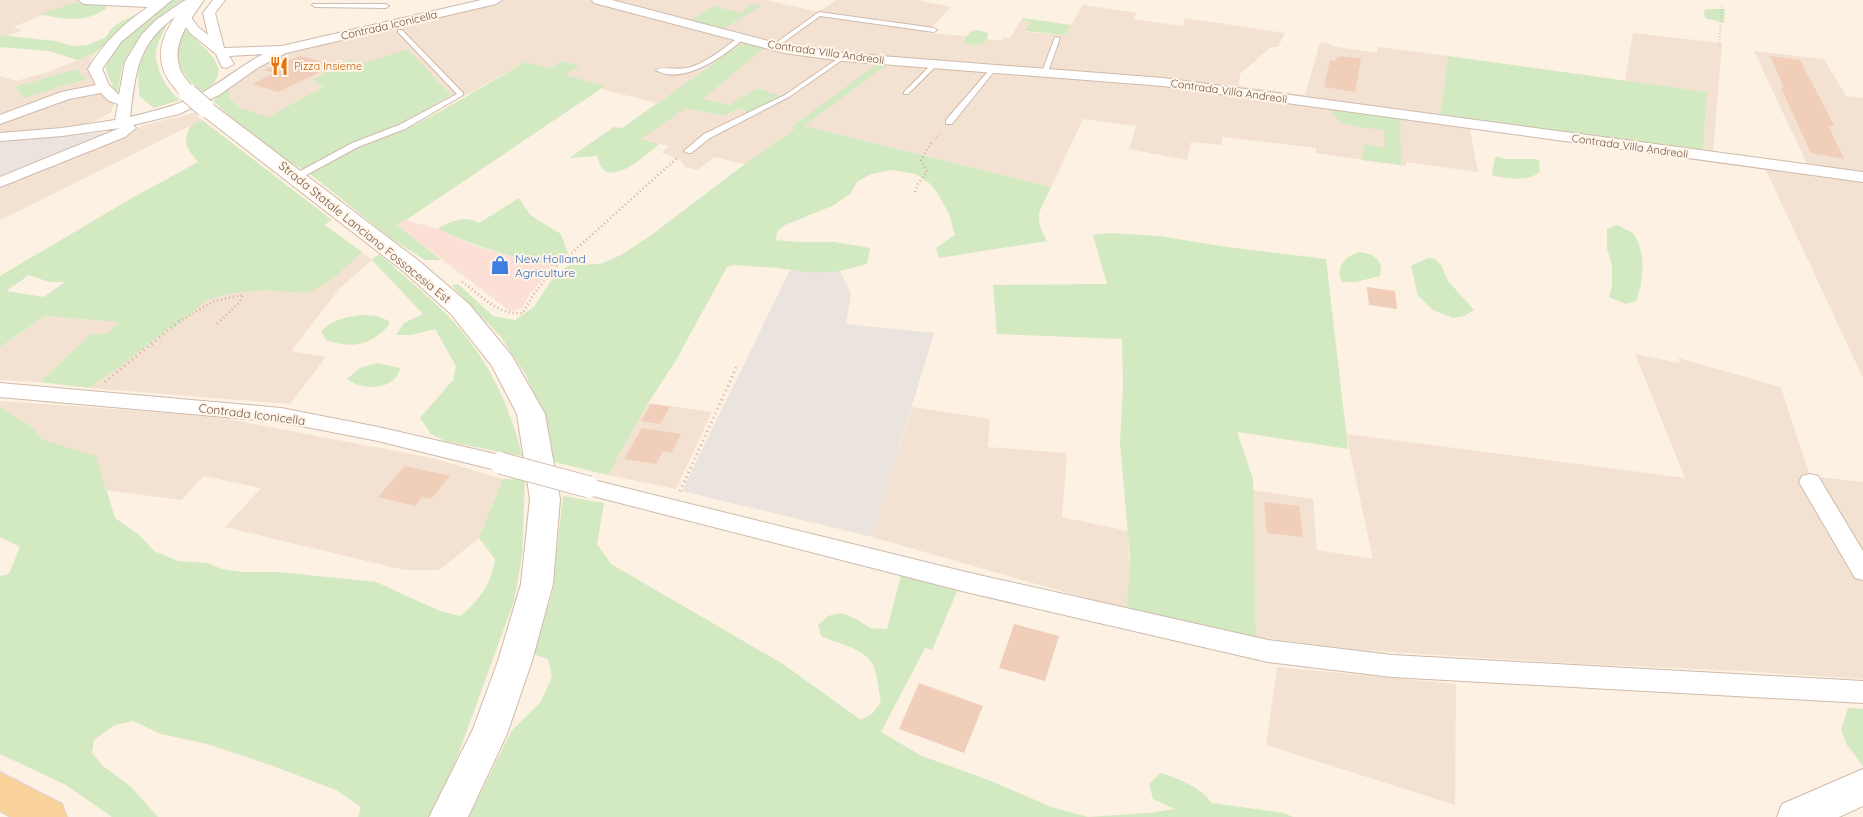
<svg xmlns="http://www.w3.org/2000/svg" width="1863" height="817" viewBox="0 0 1863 817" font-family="Quicksand,sans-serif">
<rect width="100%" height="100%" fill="#fcf1e2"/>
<path fill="#f3e2d1" d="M0 0H160L73 3 13 27 23 30 7 36 0 35Z
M503 0H766L819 12 836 0H916L951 7 926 33 966 36 963 40 986 42 987 39 1002 41 1004 37 1010 38 1021 20 1031 22 1025 32 1065 35 1083 5 1137 13 1133 19 1183 26 1185 18 1285 33 1278 47H1271L1240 74 1239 86 1305 95 1320 42 1331 44V46L1377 53 1378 47 1448 56 1440 116 1468 120 1478 172 1406 162V166L1316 153V148L1222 137V145L1191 142 1187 160 1129 149 1136 126 1083 119 1051 187 804 126 823 105 791 127 796 129 745 164 714 157 698 170 685 167 680 160 673 159 675 157 662 153 669 146 641 139 686 108 723 116 739 108 779 97 757 88 729 105 702 99 744 42 657 103 601 89 605 87 564 75 563 61 550 68 525 62 459 99 451 95 408 49 312 80 323 87 268 117 241 108 230 99 229 88 249 72 271 59 295 50Z
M1633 33 1722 43 1713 153 1807 164 1754 51 1824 59 1846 96 1863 98V378L1764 166 1703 157 1707 92 1625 81Z
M95 53 90 62 91 78 98 87 117 101 114 104 111 112 95 121 79 125 0 133V76L16 81 48 72Z
M194 113 202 120 0 220V181L144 125Z
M324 224 372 260 340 288 291 351 326 357 290 404 89 388 121 366 169 328H173L239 273Z
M45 316 119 322 107 334H91L40 382 0 380V347Z
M1635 354 1680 363 1678 358 1781 387 1810 476 1863 482V679L1742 671 1584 664 1360 650 1256 637 1252 490 1313 499 1317 550 1373 559 1346 434 1685 478Z
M0 401 212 416 432 458 503 479 479 538 439 570H404L225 527 261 488 204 476 181 500 106 490 102 474 57 445 43 440 32 427 0 407Z
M648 403 712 412 676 489 608 475Z
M912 407 990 419 988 447 1067 453 1062 517 1128 531 1131 611 872 537Z
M1277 667 1456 684 1455 805 1266 745Z"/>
<path fill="#fce0d6" d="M406 220 438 229 473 245 527 261 555 266 530 293 522 309 510 311 395 224Z"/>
<path fill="#ebe3dd" d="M109 132 100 140 0 181V142Z
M790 270 840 271 851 294 846 324 934 333 872 537 682 491Z"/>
<path fill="#d3e9c1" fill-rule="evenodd" d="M170 0H182C161 18 133 38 123 65 120 73 120 83 118 92H114C114 84 106 77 106 67 107 45 154 14 170 0Z
M73 3 103 4 107 8C87 23 64 20 41 14Z
M752 4 761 6 723 29 691 20 714 6 740 13Z
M153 6 115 35 95 53 77 60 50 51 0 47V35L55 41 73 46 88 45 106 37 111 29 122 21Z
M1707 9H1725L1724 23 1705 18 1704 11Z
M1023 18 1071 25 1065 35 1025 31 1031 22 1021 20Z
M162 26H166C163 34 157 43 156 52 155 68 167 90 180 100L154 108 140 97C135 64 141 50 162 26Z
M185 30C190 33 195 39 199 43 219 61 229 75 202 93 178 69 175 65 180 31Z
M976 30 986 32 988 34 986 42C978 45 969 47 963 41L971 31Z
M744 42 767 45 703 99 729 105 757 88 780 96 749 113 739 108 723 116 686 108 641 139 659 144C648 153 619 181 604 170 600 167 599 161 597 156L569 158 614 127 622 128Z
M408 49 451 95 396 126 352 142 303 169 287 161 247 132 213 101 229 88 230 99 241 108 268 117 323 87 312 80 350 59 360 64Z
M1448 56 1707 92 1703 152 1440 117Z
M563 61 580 66 565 75 605 86 406 220 396 224 441 260H425L392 239 310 174C340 149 380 142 414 125 452 106 488 83 525 62L550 68Z
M880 62 889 63 804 126 1051 187C1040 213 1032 214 1047 241L939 258 936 248 955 235 949 214 937 192 929 183 916 174 892 170 871 174 857 182 850 194 832 206 785 225 777 232 776 240 798 242H834L870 248 867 264 840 271 815 273 777 268 733 265 727 267 675 362 648 403 608 475 554 462 549 429 526 375 501 337 452 286 458 284 493 316 515 320 534 307 556 273 570 265 600 264 621 255 650 236 745 164 795 129 791 127Z
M76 69 86 79 24 98 15 87Z
M1330 107 1400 117 1401 165 1362 160 1364 144 1385 148 1384 130C1366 127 1334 129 1330 107Z
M202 120 332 220 324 225 362 252 335 277 309 293 265 290 231 293 207 300 173 328H169L121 366 89 388 40 382 91 334H107L119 322 45 316 0 347V276L132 198 198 162C186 147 182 145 191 125ZM29 275 49 282H65L44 297 6 291Z
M1498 157 1506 159H1535L1539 160 1540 171C1529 183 1508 178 1493 176L1492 173 1495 158Z
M519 198 530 215 561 234 568 253 555 266C514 258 476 247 438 229 449 221 466 215 479 223Z
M1617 225 1633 233C1643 249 1644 264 1641 282 1641 289 1637 294 1637 301L1626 304 1609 297 1612 286V265L1607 249V229Z
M1110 233 1159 236 1227 247 1326 259 1348 449 1237 432 1253 479 1256 637 1127 610 1130 558 1120 442 1123 385 1122 339 997 334 993 285 1107 284 1093 235Z
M1359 252C1374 254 1384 260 1380 276L1356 282H1342C1335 266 1345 257 1359 252Z
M379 254C402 275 427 294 448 316 486 355 510 404 522 456L445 441 431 434 420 418 453 380 456 366 435 329 411 335H396L404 323 423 314 372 260Z
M1428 258 1435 259 1441 265 1448 281 1474 310 1464 316 1453 318 1433 310 1418 296 1411 266Z
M364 315 377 316 389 321V325C369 346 354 349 326 340L321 331C334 319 348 316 364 315Z
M377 363 400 368C395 391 362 391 347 379L360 368Z
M0 407 32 427 43 440 96 456 115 518 139 535 154 551 178 561 207 563 222 569 243 572H277L376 582 440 611 460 616C480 600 491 584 495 559L479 538 503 479H525L522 556 514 601 458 755 438 804 431 817H358L361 807 336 790 273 766 207 744 161 734 133 721 115 725 94 740 92 753 103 766 130 786 158 817H112L66 785 0 754V576L9 574 20 547 0 537Z
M563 496 604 503 597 544 611 564 783 664 861 720 872 714 881 702C878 690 878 670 870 660 858 647 837 643 821 636L818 625 828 616 841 613 856 619 870 628 887 629 901 575 958 589 932 650 925 648 881 732 922 756 991 781 1051 807 1088 817 1148 813 1175 809 1153 799 1149 784 1160 773C1175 777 1205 789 1211 803L1284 813 1293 817H469L512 730 540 703 552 677 548 659 533 654 552 594Z
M1848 708 1863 709V766L1847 745 1841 730Z"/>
<path fill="#f1ceba" d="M300 56 335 65 278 92 252 84 275 73 263 70Z
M1341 56 1361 59 1355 92 1324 87 1330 60 1335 61 1337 57H1341Z
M1770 56 1800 60 1835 127 1828 125 1844 159 1811 153 1781 88H1784Z
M1367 287 1395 291 1397 309 1369 305Z
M651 404 670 407 660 424 641 421Z
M642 428 681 434 671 453 663 451 656 464 624 459Z
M405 466 450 476 431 499 422 497 415 506 378 497Z
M1264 502 1299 506 1303 537 1267 533Z
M1014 624 1059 636 1045 681 999 668Z
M919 683 983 706 964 753 899 729Z"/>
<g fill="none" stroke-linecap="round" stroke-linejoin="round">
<g stroke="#cfbaac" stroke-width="2">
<path id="lane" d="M313 4H386L389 6 386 8 315 7 312 5Z
M819 12 934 28 937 30 934 32 820 16 777 47H773V45Z
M398 30H402L463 93V95L405 129 358 147 299 179H293V175L352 143 399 125 457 94 398 32Z
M739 37 744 38C726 56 681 86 656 70 662 66 680 71 691 67 709 61 724 48 739 37Z
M1055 37 1060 38 1048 72 1043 73 1042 72Z
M843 55 846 57 845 58 789 97 710 138 691 153H688L684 151 704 134 785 95Z
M932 64 937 65 908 94H904V92Z
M991 68 996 69 952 124H946V120Z"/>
</g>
<g stroke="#cfbaac" stroke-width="2">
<path id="street" d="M78 0H172L121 42 102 69 109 85 119 95 125 62 142 34 156 20 182 2 186 0H201L180 13H188L198 27 208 35 203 13 213 0H225L215 13 224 48 282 46 481 0H502L496 4 286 53 259 67 219 95 179 114 133 125 136 128 125 137 0 187V177L120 128 62 136 0 141V133L62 128 115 120 118 104 109 101 101 93 69 99 0 124V115L61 92 96 85 88 69C103 43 123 24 148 7L84 4ZM179 14 178 16 190 33 216 54 222 67 227 68 234 64 229 56 263 54C244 64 228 77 210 88 186 104 158 110 130 117 136 70 137 43 179 14Z
M592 0H612L784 45 843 53 1163 78 1863 172V182L1163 86 843 61 784 53 594 3Z
M0 383 281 408 378 427 500 455 507 458 511 463 507 468 500 471 378 441 281 422 0 397Z
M1810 474 1818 476 1863 551V580L1855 578 1799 482 1802 476Z
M589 479 970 573 1268 640 1392 655 1863 681V703L1392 677 1268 662 970 593 581 493 578 487 581 481Z"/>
</g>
<g stroke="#d2b9a9" stroke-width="2">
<path id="secondary" d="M188 0H204C190 20 167 48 183 75 187 81 193 87 197 93L195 97C183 100 180 95 173 86 148 55 166 27 188 0Z
M205 102 212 104 419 261 469 304 512 356 545 414 560 499 553 584 532 661 507 734 468 817H429L473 729 498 661 521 584 530 499 517 414 492 366 451 314 403 271 198 112 195 108 198 104Z
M1863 769V806L1839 817H1777L1782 804Z"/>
</g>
<g stroke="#dbd3d0" stroke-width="2">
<path id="primary" d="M0 772 62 804 67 817H11L0 811Z"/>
</g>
<path stroke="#d5b19e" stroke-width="2" stroke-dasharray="0.5 2.5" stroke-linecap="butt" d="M1719 46 1722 5
M931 144 941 132"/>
<path stroke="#d5b19e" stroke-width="2.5" stroke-dasharray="1 3" stroke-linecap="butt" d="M915 192 918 184 927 172 921 160 932 142
M462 282C482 295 497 316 523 313L533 295 554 269 677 158
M179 322 214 301 243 295 239 303 219 322"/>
<path stroke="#d5b19e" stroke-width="3" stroke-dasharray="1 4" stroke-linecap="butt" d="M217 324 221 320
M105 382 181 320
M680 491 738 364"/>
<use href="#lane" fill="#fff" fill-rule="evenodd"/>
<use href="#street" fill="#fff" fill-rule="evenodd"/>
<use href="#secondary" fill="#fff" fill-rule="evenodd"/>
<use href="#primary" fill="#fad29b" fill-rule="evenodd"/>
<g stroke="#cfbaac" stroke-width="23" stroke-linecap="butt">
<path id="street-bridge" d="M500 463 589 487"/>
</g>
<g stroke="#d2b9a9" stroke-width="20" stroke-linecap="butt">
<path id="secondary-bridge" d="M188 93 205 108"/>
</g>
<use href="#street-bridge" stroke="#fff" stroke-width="21"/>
<use href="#secondary-bridge" stroke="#fff" stroke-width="18"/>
</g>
<defs>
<g id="restaurant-bare" transform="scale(1.5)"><path d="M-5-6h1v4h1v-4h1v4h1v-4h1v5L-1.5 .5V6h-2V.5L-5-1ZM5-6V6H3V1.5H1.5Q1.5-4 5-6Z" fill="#e8710a" stroke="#fff5e8" stroke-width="2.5" paint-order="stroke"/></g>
<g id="shop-bare" transform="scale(1.5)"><path d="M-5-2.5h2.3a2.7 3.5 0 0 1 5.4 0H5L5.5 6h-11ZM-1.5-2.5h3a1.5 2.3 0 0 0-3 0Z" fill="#3f7fe0" stroke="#fff5e8" stroke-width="2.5" paint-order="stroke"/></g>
</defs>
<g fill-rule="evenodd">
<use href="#restaurant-bare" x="279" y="66"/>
<use href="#shop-bare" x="500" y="265"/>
</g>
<g text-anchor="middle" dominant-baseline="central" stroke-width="4" stroke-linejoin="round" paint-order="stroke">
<g font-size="11" fill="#735649" stroke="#fff5e8">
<text transform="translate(389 25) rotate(-13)">Contrada Iconicella</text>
<text transform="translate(826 52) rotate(8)">Contrada Villa Andreoli</text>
<text transform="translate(1229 91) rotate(8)">Contrada Villa Andreoli</text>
<text transform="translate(1630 146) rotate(8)">Contrada Villa Andreoli</text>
</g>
<g font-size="11" fill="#c56008" stroke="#fff5e8" text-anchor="start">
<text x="294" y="66">Pizza Insieme</text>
</g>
<g font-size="12" fill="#735649" stroke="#fff5e8">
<text transform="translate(365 232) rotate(39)">Strada Statale Lanciano Fossacesia Est</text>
<text transform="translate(252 414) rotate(7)">Contrada Iconicella</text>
</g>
<g font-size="12" fill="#366cbe" stroke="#fff5e8" text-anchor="start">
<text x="515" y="258">New Holland<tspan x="515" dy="14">Agriculture</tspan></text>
</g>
</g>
</svg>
